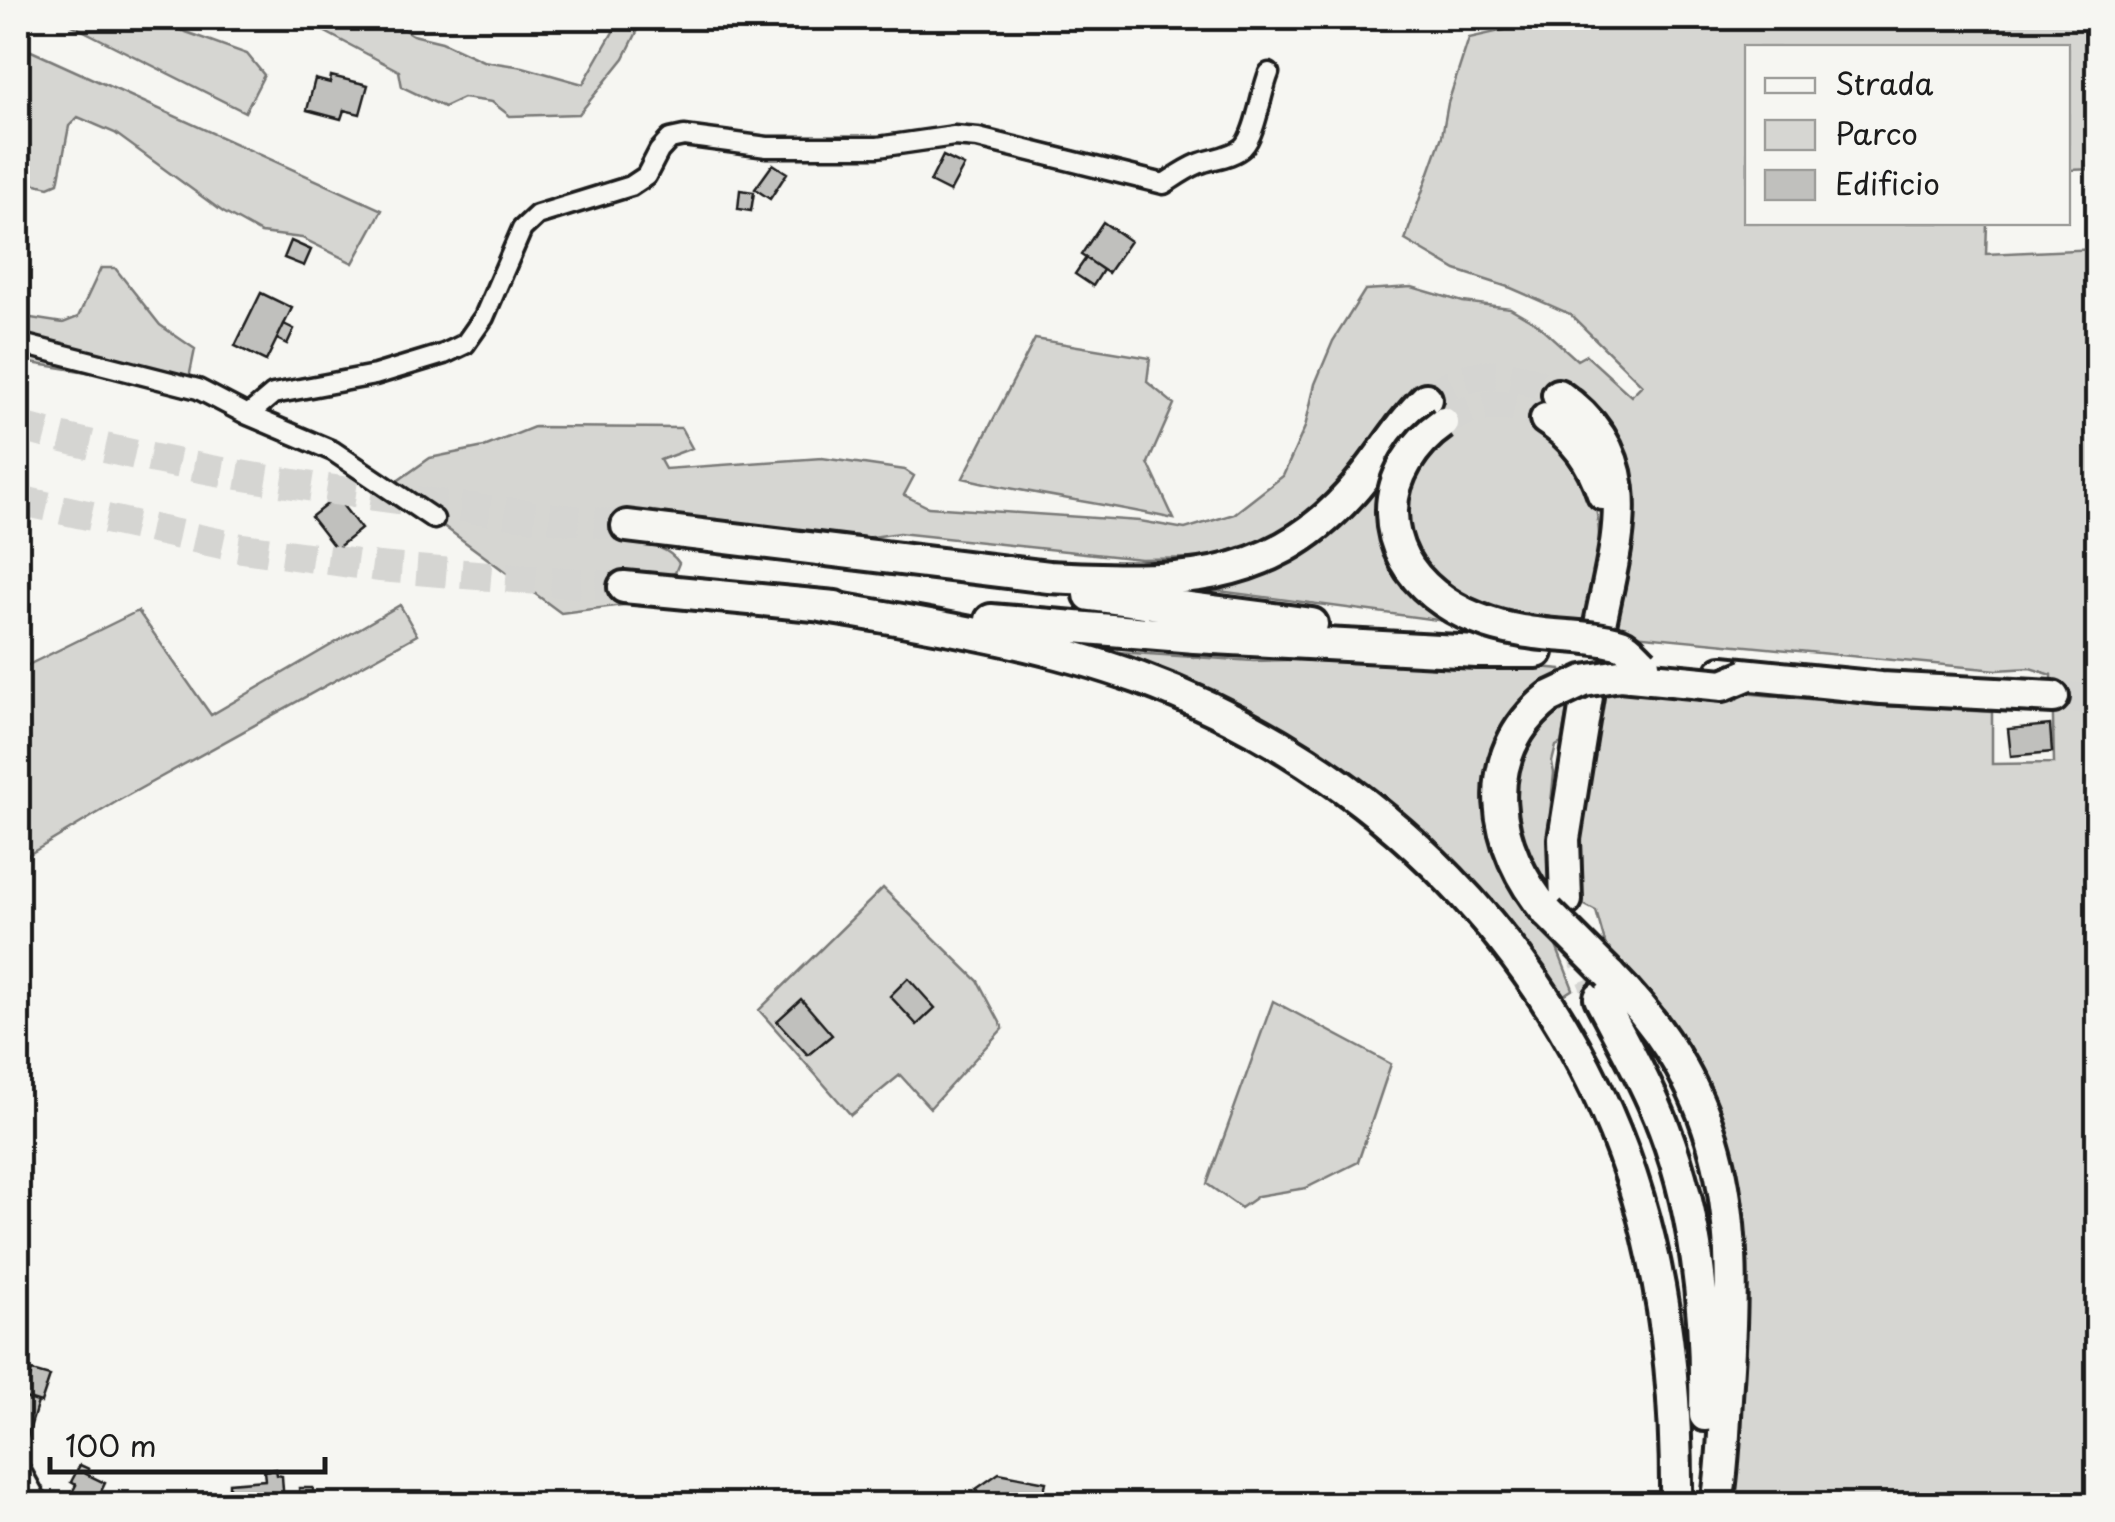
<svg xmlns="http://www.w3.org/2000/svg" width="2115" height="1522" viewBox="0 0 2115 1522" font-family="'Playpen Sans',sans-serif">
<rect width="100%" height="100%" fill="#f6f6f2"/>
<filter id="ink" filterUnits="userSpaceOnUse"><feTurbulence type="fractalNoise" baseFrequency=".01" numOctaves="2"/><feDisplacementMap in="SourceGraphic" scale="20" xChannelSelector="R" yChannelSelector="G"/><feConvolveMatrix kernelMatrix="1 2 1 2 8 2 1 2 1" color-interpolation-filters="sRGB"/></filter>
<g filter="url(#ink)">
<path fill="#d6d6d2" stroke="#797977" stroke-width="2.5" d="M58 18H147L247 54 264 75 245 112Z
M299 18H384L413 35 442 42 483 61 523 67 583 84 621 18H644L624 58 579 114 510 116 492 102 463 98 444 107 402 87 399 71Z
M1558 18H2097V169L2068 170V48H1748V222L1987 223 1986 254 2097 249V1504H1726L1730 1172 1611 964 1596 911 1579 902 1577 841 1602 686 1634 683 1885 706 1992 712V764L2054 763 2052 675 2030 668 1997 670 1612 633 1627 546 1566 444C1575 464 1591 487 1596 509 1605 550 1592 593 1583 634L1482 614 1425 572 1403 523 1422 394 1414 385 1387 416 1345 482 1317 507 1263 541 1204 558 1141 559 899 533 846 541 749 525 669 517H628L627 541C647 545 667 545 679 563L675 573 624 587V605L561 613 396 491V482L430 458 484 447 534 427 681 428 692 448 660 460 665 469 822 458 905 470 914 476 904 495 928 507 1140 521 1185 529 1234 514 1283 476 1305 427 1315 384 1333 341 1365 290 1412 287 1463 302 1510 308 1536 323 1577 360 1586 355 1631 396 1642 385 1570 314 1511 288 1456 270 1405 240 1442 136 1448 103 1469 38Z
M18 45 382 210 353 263 302 238 261 233 223 212 115 133 78 117 69 126 58 183 49 187 18 180Z
M101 268H115L160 325 195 349 187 388 18 361V316L63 323 78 317Z
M1035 339 1150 358 1147 382 1174 404 1148 463 1174 519C1104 503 1033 495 963 478Z
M1397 450 1385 488 1445 621 1211 590Z
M400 605 417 635 116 802 18 861V670L138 611 211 715Z
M1118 652 1254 661 1425 656 1561 669 1563 679 1494 759 1549 928 1573 989 1556 1000 1459 876 1114 658Z
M1569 699 1561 743 1556 746 1552 762 1554 773 1547 844 1549 891 1528 863 1510 800 1523 744Z
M883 888 978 981 1003 1028 930 1108 900 1075 851 1115 759 1010Z
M1273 1001 1391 1064 1358 1162 1306 1188 1258 1196 1241 1208 1207 1184Z"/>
<path fill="#c0c0bd" stroke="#1c1c1c" stroke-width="2.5" d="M331 76 368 85 360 114 344 110 341 119 307 110 315 79 330 83Z
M943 156 964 166 950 192 930 182Z
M773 164 787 173 770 199 755 189Z
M740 190 754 192 751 211 738 209Z
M1103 222 1130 241 1108 273 1081 255Z
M291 241 311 250 304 266 284 258Z
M1086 258 1103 270 1093 286 1075 274Z
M261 293 292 308 266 361 235 346Z
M284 324 294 329 287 344 277 339Z
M336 497 361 529 336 549 311 517Z
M2050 725 2052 752 2011 756 2008 729Z
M908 978 935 1008 917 1025 890 996Z
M801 999 832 1035 808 1055 777 1021Z
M32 1371 50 1376 41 1403 24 1398Z
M22 1397 38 1402 27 1438 18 1435V1413Z
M80 1465 89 1469 86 1474 105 1483 95 1504H66L76 1485 71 1482Z
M276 1469 277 1475 282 1476 284 1504H226L225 1490H229V1483L265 1480 264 1471Z
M999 1473 1046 1482 1041 1504H985L976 1489Z
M299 1488H313V1504H300Z"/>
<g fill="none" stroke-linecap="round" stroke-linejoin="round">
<path stroke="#d5d5d2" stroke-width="30" stroke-dasharray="30 15" stroke-linecap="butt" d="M1426 399C1468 368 1514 367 1558 395
M1443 423C1477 401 1511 400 1546 419
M18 426C217 481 422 503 627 526
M18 500 236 547 379 567 624 587
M2053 697 2098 699
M1574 936 1600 998"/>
<g stroke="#1c1c1c" stroke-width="25">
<path id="minor" d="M18 343 198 389 248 415 273 394 375 375 444 354 465 344 484 317 522 229 537 215 631 186 646 176 659 151 670 139 684 136 767 147H878L954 136 978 138 1164 184C1175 177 1186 169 1198 164 1212 158 1231 158 1243 147 1256 134 1261 92 1269 73
M248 415 333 451 434 519
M18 1466 39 1504"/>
</g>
<g stroke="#1c1c1c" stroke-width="38">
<path id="trunk" d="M1558 395C1651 459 1614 545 1598 635
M1546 419C1576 438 1592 461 1603 494
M627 526 1049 577C1165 582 1264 589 1349 495 1377 465 1396 428 1426 399
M624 587 835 607
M1090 595 1312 624
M815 605C924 624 1034 640 1139 678 1374 764 1566 956 1638 1198 1668 1298 1677 1401 1676 1504
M991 620 1194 637 1477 652H1537
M1722 672 1881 688 2053 697
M1566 900 1564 839 1588 690
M1548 913C1492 848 1476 755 1550 697
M1610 975C1732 1098 1738 1219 1727 1383 1724 1423 1724 1465 1717 1504
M1600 998C1622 1041 1647 1083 1664 1128 1699 1219 1707 1319 1705 1415"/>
</g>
<use href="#minor" stroke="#f6f6f2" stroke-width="18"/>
<use href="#trunk" stroke="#f6f6f2" stroke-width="30"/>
<g stroke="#1c1c1c" stroke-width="38" stroke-linecap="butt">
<path id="trunk-bridge" d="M1443 423C1414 443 1391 477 1392 513 1393 582 1461 622 1522 631 1553 637 1591 635 1621 644 1629 647 1637 658 1644 664
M1550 697 1584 681 1620 675 1723 685 1747 675
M1548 913 1610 975"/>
</g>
<use href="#trunk-bridge" stroke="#f6f6f2" stroke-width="30"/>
</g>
</g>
<rect width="2115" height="1522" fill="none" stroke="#f6f6f2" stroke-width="60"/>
<rect x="30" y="30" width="2055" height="1462" fill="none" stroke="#1c1c1c" stroke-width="4" filter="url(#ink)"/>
<rect x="1745" y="45" width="325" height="180" fill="#f6f6f2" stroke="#9f9f9c" stroke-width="2.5"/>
<rect x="1765" y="78" width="50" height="15" fill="#f6f6f2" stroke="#9f9f9c" stroke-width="2.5"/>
<text x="1835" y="95" font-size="30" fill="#1c1c1c">Strada</text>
<rect x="1765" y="120" width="50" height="30" fill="#d6d6d2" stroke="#9f9f9c" stroke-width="2.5"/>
<text x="1835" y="145" font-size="30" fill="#1c1c1c">Parco</text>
<rect x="1765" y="170" width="50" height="30" fill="#c0c0bd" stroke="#9f9f9c" stroke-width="2.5"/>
<text x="1835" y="195" font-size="30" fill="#1c1c1c">Edificio</text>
<path d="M50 1457v15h275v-15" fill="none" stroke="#1c1c1c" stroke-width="5"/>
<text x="65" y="1457" font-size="30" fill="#1c1c1c" stroke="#f6f6f2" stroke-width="8" paint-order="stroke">100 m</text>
</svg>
